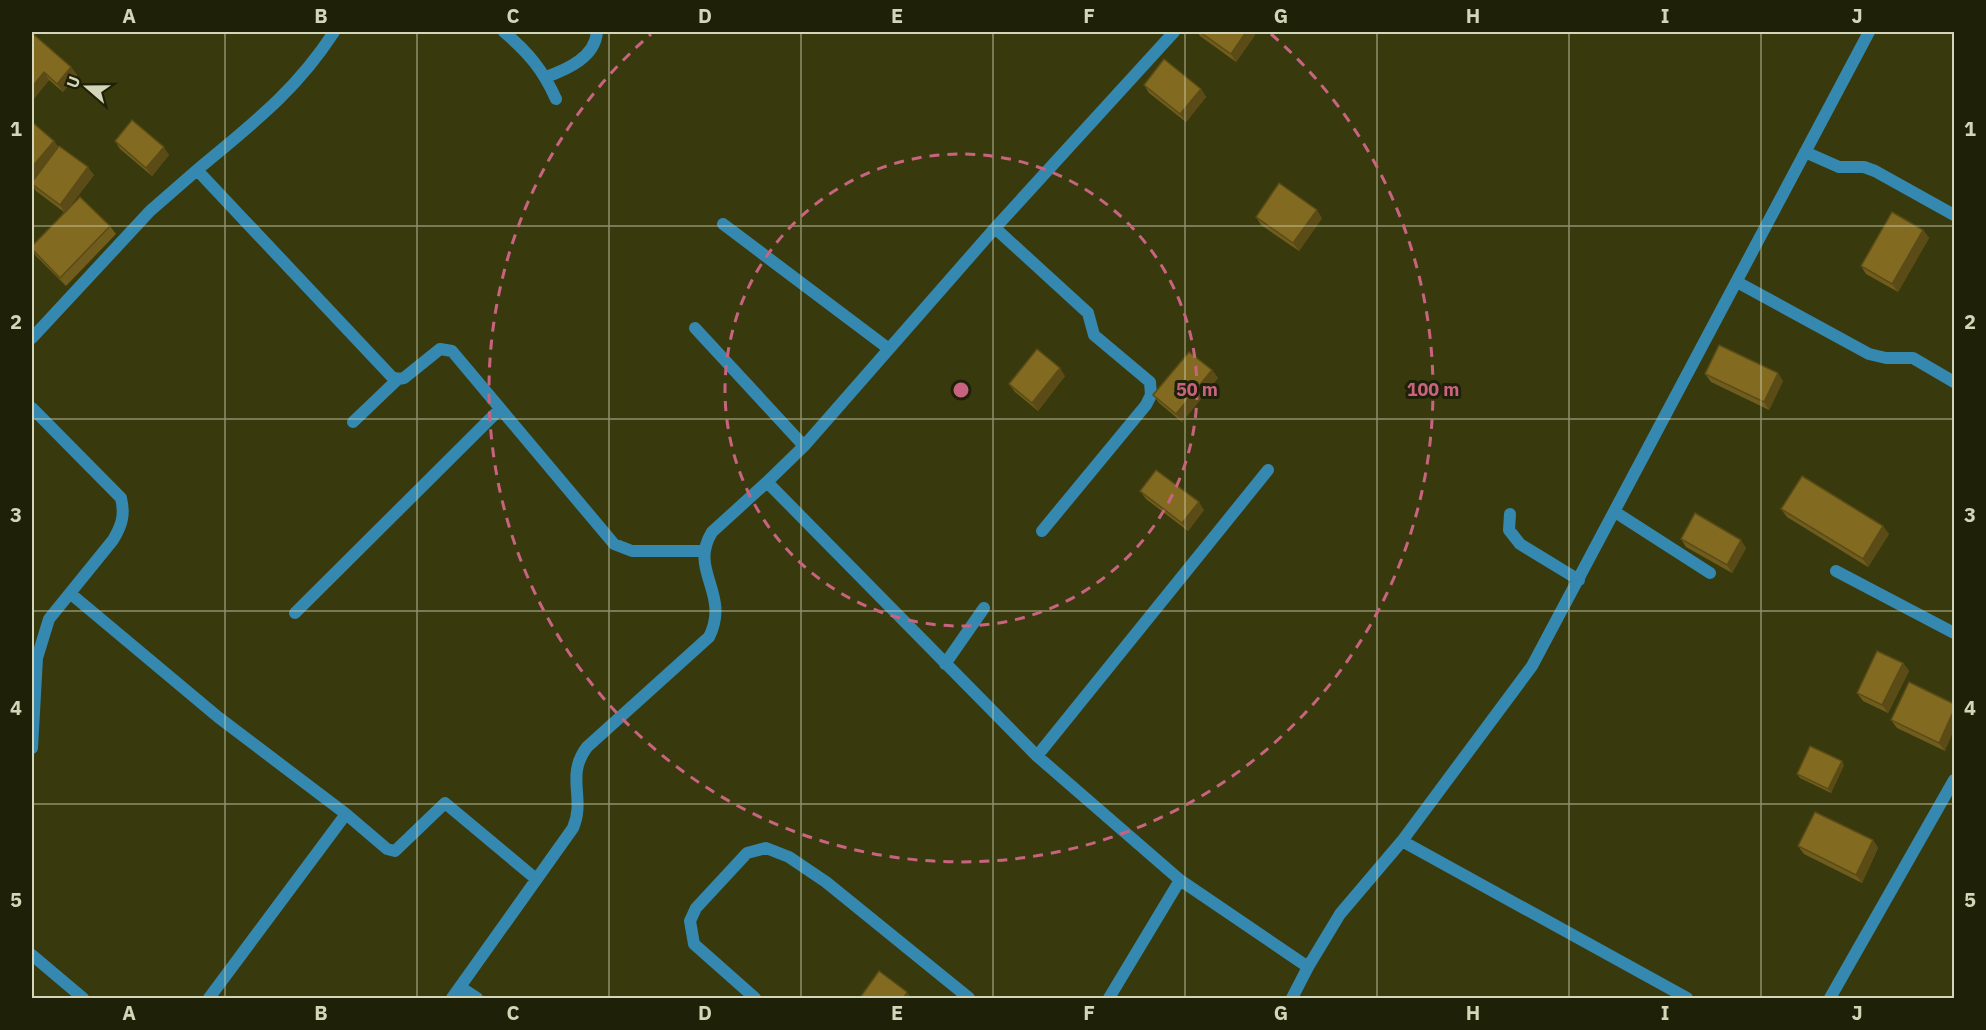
<svg xmlns="http://www.w3.org/2000/svg" width="1986" height="1030" viewBox="0 0 1986 1030" font-family="'IBM Plex Sans',sans-serif">
<rect width="100%" height="100%" fill="#383a0d"/>
<g fill="none" stroke-linecap="round" stroke-linejoin="round">
<path stroke="#3588af" stroke-width="12" d="M504 32C528 52 543 70 556 99
M1174 32 995 228 804 446 767 482 1037 756 1180 880 1308 967 1340 914 1402 841 1532 666 1869 32
M546 77C568 69 595 57 597 32
M1805 152 1839 167H1864L1875 171 1954 215
M197 170C252 124 295 92 334 32
M723 224 889 349
M995 228 1088 313 1094 335 1150 382 1151 395 1146 405 1042 531
M1737 282 1869 354 1886 358H1913L1954 382
M695 328 804 446
M32 338 150 211 197 170 392 377 398 379
M32 408 121 498C125 515 122 525 113 540L49 619 37 658 32 748
M353 422 398 379 404 378 440 349 452 351 614 544 632 551H703
M1615 512 1710 573
M1510 514 1509 530 1520 544 1579 580
M1836 571 1954 633
M71 594 218 717 346 814 387 849 395 851 445 803 536 879
M295 613 500 409
M945 664 984 608
M1037 756 1268 470
M1402 841 1687 998
M32 955 83 998
M460 987 477 998
M209 998 346 814
M452 998 573 828C586 798 565 776 587 747L709 637C731 593 688 571 712 532L767 482
M755 998 694 944 690 921 696 908 747 853 766 848 789 857 826 882 969 998
M1109 998 1180 880
M1292 998 1308 967
M1830 998 1954 780"/>
</g>
<path fill="#705c1c" d="M1197 32H1252L1255 35 1236 62 1200 36Z
M32 33 71 67 77 75 63 92 49 80 32 101Z
M1144 85 1201 89 1206 97 1186 122 1149 93Z
M32 122 54 141 58 147 94 175 71 205 110 226 116 234 66 286 36 256 32 250 64 212 36 191 32 184 37 174 32 180Z
M115 141 169 155 152 176 120 149Z
M1256 217 1322 218 1299 251 1261 225Z
M1923 230 1929 238 1898 292 1866 274 1861 266Z
M1212 370 1218 378 1182 422 1159 403 1153 395Z
M1705 374 1783 381 1769 410 1711 382Z
M1065 376 1038 411 1015 392 1009 384Z
M1140 491 1204 510 1188 531 1146 499Z
M1781 509 1889 534 1868 567 1787 517Z
M1681 539 1746 548 1732 573 1686 547Z
M1903 663 1909 671 1888 713 1863 701 1857 693Z
M1954 704 1945 751 1897 728 1891 720Z
M1844 765 1831 793 1800 778 1797 774Z
M1873 840 1878 848 1862 883 1804 854 1798 846Z"/>
<path fill="#5b4b17" d="M1246 32H1252L1255 35 1236 62 1231 54Z
M71 67 77 75 63 92 57 84Z
M44 72 49 80 32 101V87Z
M1201 89 1206 97 1186 122 1180 114Z
M54 141 59 149 32 181V167Z
M164 147 169 155 152 176 146 168Z
M88 167 94 175 65 213 60 205Z
M1317 210 1322 218 1299 251 1293 243Z
M1923 230 1929 238 1898 292 1892 284Z
M1060 368 1065 376 1038 411 1032 403Z
M1212 370 1218 378 1182 422 1176 414Z
M1778 373 1783 381 1769 410 1764 402Z
M1199 502 1204 510 1188 531 1182 523Z
M1883 526 1889 534 1868 567 1863 559Z
M1741 540 1746 548 1732 573 1727 565Z
M1903 663 1909 671 1888 713 1882 705Z
M1954 710V730L1945 751 1939 743Z
M1842 761 1844 765 1831 793 1828 789Z
M1873 840 1878 848 1862 883 1856 875Z
M907 992 912 999H903Z"/>
<path fill="#826b21" stroke="#5b4b17" stroke-width="1.5" d="M1200 32H1246L1231 54Z
M32 33 71 67 57 84 44 72 32 87Z
M1164 59 1201 89 1180 114 1144 85Z
M132 120 164 147 146 168 115 141Z
M32 122 54 141 32 167Z
M59 146 88 167 60 205 32 184V182Z
M1279 183 1317 210 1293 243 1256 217Z
M80 197 110 226 60 278 32 249V246Z
M1892 212 1923 230 1892 284 1861 266Z
M1719 345 1778 373 1764 402 1705 374Z
M1037 349 1060 368 1032 403 1009 384Z
M1189 352 1212 370 1176 414 1153 395Z
M1156 470 1199 502 1182 523 1140 491Z
M1802 476 1883 526 1863 559 1781 509Z
M1695 513 1741 540 1727 565 1681 539Z
M1877 651 1903 663 1882 705 1857 693Z
M1909 682 1954 704V710L1939 743 1891 720Z
M1810 746 1842 761 1828 789 1797 774Z
M1815 812 1873 840 1856 875 1798 846Z
M879 971 907 992 903 999H859Z"/>
<path fill="none" stroke="#d3d6b8" stroke-width="1.5" stroke-opacity="0.55" d="M225 32V998M417 32V998M609 32V998M801 32V998M993 32V998M1185 32V998M1377 32V998M1569 32V998M1761 32V998M32 226H1954M32 419H1954M32 611H1954M32 804H1954"/>
<g fill="none" stroke="#c96480" stroke-width="3" stroke-dasharray="10 8">
<circle cx="961" cy="390" r="236"/>
<path d="M1271 34A472 472 0 1 1 651 34"/>
</g>
<circle cx="961" cy="390" r="9" fill="#c96480" stroke="#1f2008" stroke-width="3"/>
<g font-size="18" text-anchor="middle" font-weight="bold" fill="#c96480" stroke="#1f2008" stroke-width="6" stroke-linejoin="round" paint-order="stroke">
<text x="1197" y="396">50 m</text>
<text x="1433" y="396">100 m</text>
</g>
<rect width="1986" height="1030" fill="none" stroke="#1f2008" stroke-width="66"/>
<g transform="translate(87 87) rotate(290)" stroke="#1f2008" stroke-width="4.5" paint-order="stroke">
<path d="M0-4.5L10 22L0 15L-10 22Z" fill="#d3d6b8"/>
<text y="-9" font-size="16" font-weight="bold" text-anchor="middle" fill="#d3d6b8">U</text>
</g>
<rect x="33" y="33" width="1920" height="964" fill="none" stroke="#d3d6b8" stroke-width="2"/>
<g font-size="20" text-anchor="middle" font-weight="bold" fill="#d3d6b8">
<text x="129" y="23">A</text>
<text x="321" y="23">B</text>
<text x="513" y="23">C</text>
<text x="705" y="23">D</text>
<text x="897" y="23">E</text>
<text x="1089" y="23">F</text>
<text x="1281" y="23">G</text>
<text x="1473" y="23">H</text>
<text x="1665" y="23">I</text>
<text x="1857" y="23">J</text>
<text x="16" y="136">1</text>
<text x="1970" y="136">1</text>
<text x="16" y="329">2</text>
<text x="1970" y="329">2</text>
<text x="16" y="522">3</text>
<text x="1970" y="522">3</text>
<text x="16" y="715">4</text>
<text x="1970" y="715">4</text>
<text x="16" y="907">5</text>
<text x="1970" y="907">5</text>
<text x="129" y="1020">A</text>
<text x="321" y="1020">B</text>
<text x="513" y="1020">C</text>
<text x="705" y="1020">D</text>
<text x="897" y="1020">E</text>
<text x="1089" y="1020">F</text>
<text x="1281" y="1020">G</text>
<text x="1473" y="1020">H</text>
<text x="1665" y="1020">I</text>
<text x="1857" y="1020">J</text>
</g>
</svg>
